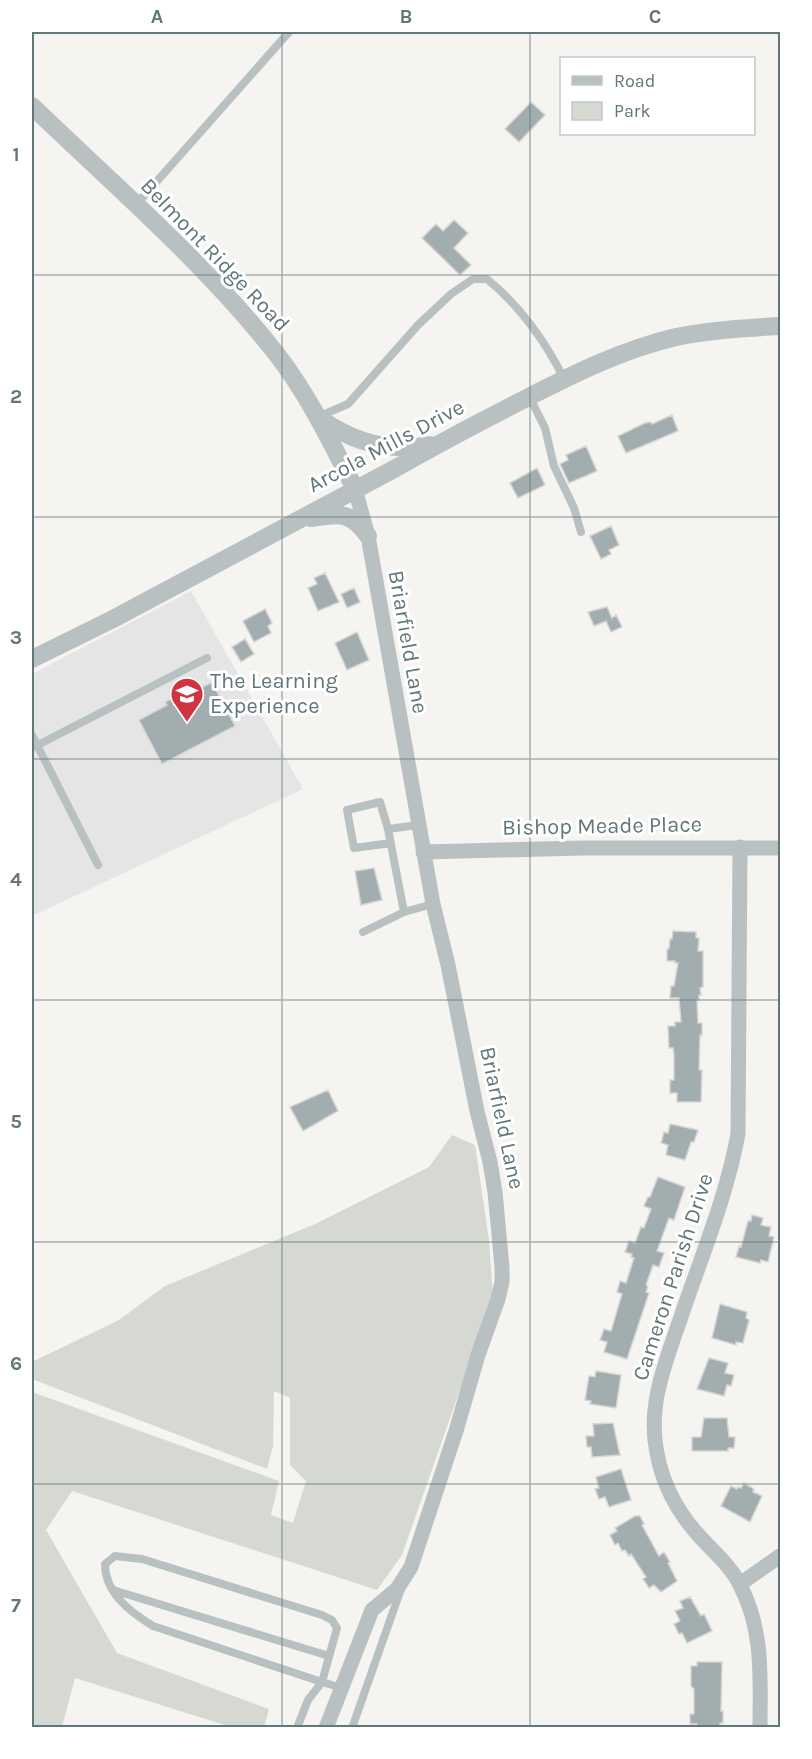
<svg xmlns="http://www.w3.org/2000/svg" width="812" height="1759" viewBox="0 0 812 1759" font-family="Karla,sans-serif">
<rect width="100%" height="100%" fill="#f5f4f1"/>
<path fill="#e5e5e5" d="M191 591 303 789 32 916V674Z"/>
<path fill="#d6d9d1" d="M452 1135 475 1145 489 1240 493 1296 402 1555 377 1590 72 1491 46 1530 117 1653 269 1709 264 1727H231L75 1678 62 1727H32V1392L279 1481 271 1515 293 1523 306 1481 290 1465V1398L274 1391 273 1446 267 1469 32 1379V1362L119 1320 165 1286 315 1224 429 1167Z"/>
<path fill="#a2adaf" stroke="#d6d5d4" stroke-width="1.5" d="M531 102 545 115 519 142 505 129Z
M454 220 468 233 454 248 471 265 460 275 422 238 436 224 443 231Z
M672 415 678 431 626 453 618 436 645 423 651 422 652 424Z
M586 446 597 471 569 483 560 464 568 460 566 455Z
M537 468 545 485 518 498 510 483Z
M611 526 619 545 609 550 611 554 601 559 590 536Z
M325 573 339 602 318 611 308 588 317 584 314 578Z
M354 588 360 602 347 608 341 594Z
M607 607 612 618 616 615 622 627 611 632 606 621 594 626 588 612Z
M265 609 272 623 268 626 271 633 254 642 243 621Z
M357 632 369 660 347 670 335 643Z
M245 639 254 654 241 662 232 647Z
M212 682 235 726 162 764 139 720 167 705 165 702 181 694 183 698Z
M374 868 382 900 361 905 355 871Z
M673 931 696 932V938H699L698 951H703V987L700 988 701 995H699V1000H697L698 1023H702V1035H700L699 1070H702L701 1102H677V1093H670V1080H674V1055L673 1048H669L668 1026H675V1022H681L679 998H670L671 986H674L678 963H675V961H667V949H669L670 939H672Z
M328 1090 338 1111 303 1131 290 1107Z
M670 1124 698 1130 694 1142H691L685 1160 666 1155 668 1145 661 1143 664 1132 668 1133Z
M658 1177 685 1187 674 1220 669 1218 657 1251 664 1253 659 1267 653 1265 646 1285 648 1286 646 1292 649 1293 627 1359 604 1352 607 1342 600 1340 604 1329 611 1331 622 1294 617 1292 620 1281 626 1283 634 1258 631 1257 632 1254 625 1252 629 1241 635 1243 641 1227 644 1228 651 1209 644 1206 648 1197H650Z
M752 1215 763 1218 761 1225 771 1227 769 1236 774 1237 768 1262 761 1260 760 1263 736 1257 739 1246 741 1247 748 1221H751Z
M720 1304 747 1312 746 1318 749 1320 743 1343 736 1342V1345L712 1338Z
M709 1358 728 1363 725 1373 734 1375 731 1386 727 1385 724 1396 697 1389Z
M596 1371 621 1375 616 1408 590 1404 591 1401 585 1400 589 1376 595 1377Z
M704 1418H727L729 1437H735L734 1448H728V1451H692V1437H701Z
M613 1423 620 1455 592 1457 591 1447H587L586 1436H594L593 1424Z
M621 1469 631 1500 609 1507 605 1497 599 1499 595 1489 599 1488 596 1477Z
M744 1483 754 1489 753 1492 762 1496 750 1522 721 1506 731 1486 737 1489 738 1487 741 1488Z
M635 1516H640L644 1524 642 1525 659 1556 664 1552 670 1562 668 1563 677 1581 661 1592 654 1585 649 1588 643 1579 646 1577 631 1554 629 1556 625 1550 622 1551 618 1543 615 1545 610 1535 617 1531 615 1528Z
M690 1597 701 1616 704 1614 712 1631 687 1643 682 1633 679 1634 674 1624 680 1621 675 1611 683 1608 680 1601Z
M697 1662H722L721 1711H723V1723H720V1728H697V1724H690V1714H694V1689L691 1686V1666H697Z"/>
<g fill="none" stroke-linecap="round" stroke-linejoin="round">
<path stroke="#b9c0c1" stroke-width="8" d="M135 206 289 32
M530 398 545 428 554 466 574 508 581 532
M320 416 348 404 418 325 451 294 473 279H487C519 305 546 342 564 379
M32 735 98 865
M32 748 207 658
M418 825 388 829 404 912 433 904
M388 829 380 802 347 810 354 848 391 843
M363 932 404 912
M113 1590 329 1656
M297 1728 308 1700 322 1682 337 1628 332 1620 322 1615 142 1559 115 1556 105 1564C105 1593 130 1612 153 1626L322 1682 342 1688
M352 1728 401 1589"/>
<path stroke="#b9c0c1" stroke-width="15" d="M740 847 738 1134C727 1194 704 1250 684 1308 669 1354 646 1403 657 1453 663 1486 680 1516 703 1540 716 1554 732 1568 740 1585 764 1631 760 1678 760 1728
M423 852 583 848H780
M740 1584 780 1556
M326 1728 372 1610 397 1589 411 1567 456 1431 478 1355 498 1299 502 1282V1267L495 1192 490 1162 477 1111 448 965 433 904 368 536 355 489"/>
<path stroke="#b9c0c1" stroke-width="18" d="M32 106C114 185 204 262 275 352 308 394 331 442 355 489
M321 419C354 443 390 452 430 445
M311 518C339 514 350 510 368 536
M32 659 113 619 396 468C436 445 476 424 517 403 568 377 620 350 676 337 711 330 745 328 780 326"/>
</g>
<path fill="none" stroke="#62777a" stroke-width="1.5" stroke-opacity="0.55" d="M282 32V1728M530 32V1728M32 275H780M32 517H780M32 759H780M32 1000H780M32 1242H780M32 1484H780"/>
<defs>
<g id="school-pin" transform="scale(1.725)"><path d="M0 17L-7.5 6A9.5 9.5 0 1 1 7.5 6Z" fill="#d2343f" stroke="#fff"/><path d="M0-5L7-2L0 1L-7-2ZM-4 1L0 2.5L4 1V4Q0 6-4 4Z" fill="#fff"/></g>
</defs>
<g fill-rule="evenodd">
<use href="#school-pin" x="187" y="694"/>
</g>
<g text-anchor="middle" dominant-baseline="central" stroke-width="6" stroke-linejoin="round" paint-order="stroke">
<g font-size="22" fill="#62777a" stroke="#fff">
<text transform="translate(215 255) rotate(46)">Belmont Ridge Road</text>
<text transform="translate(386 446) rotate(-28)">Arcola Mills Drive</text>
<text transform="translate(408 642) rotate(80)">Briarfield Lane</text>
<text transform="translate(602 826) rotate(-1)">Bishop Meade Place</text>
<text transform="translate(502 1118) rotate(78)">Briarfield Lane</text>
<text transform="translate(673 1277) rotate(-72)">Cameron Parish Drive</text>
</g>
<g font-size="22" fill="#62777a" stroke="#fff" text-anchor="start">
<text x="210" y="681">The Learning<tspan x="210" dy="25">Experience</tspan></text>
</g>
</g>
<rect width="812" height="1759" fill="none" stroke="#ffffff" stroke-width="66"/>
<rect x="560" y="57" width="195" height="78" fill="#ffffff" stroke="#c0c9ca" stroke-width="1.5"/>
<rect x="572" y="76" width="30" height="9" fill="#b9c0c1" stroke="#c0c9ca" stroke-width="1.5"/>
<text x="614" y="87" font-size="18" fill="#62777a">Road</text>
<rect x="572" y="102" width="30" height="18" fill="#d6d9d1" stroke="#c0c9ca" stroke-width="1.5"/>
<text x="614" y="117" font-size="18" fill="#62777a">Park</text>
<rect x="33" y="33" width="746" height="1693" fill="none" stroke="#62777a" stroke-width="2"/>
<g font-size="20" text-anchor="middle" font-weight="bold" fill="#62777a">
<text x="157" y="23">A</text>
<text x="406" y="23">B</text>
<text x="655" y="23">C</text>
<text x="16" y="161">1</text>
<text x="16" y="403">2</text>
<text x="16" y="644">3</text>
<text x="16" y="886">4</text>
<text x="16" y="1128">5</text>
<text x="16" y="1370">6</text>
<text x="16" y="1612">7</text>
</g>
</svg>
